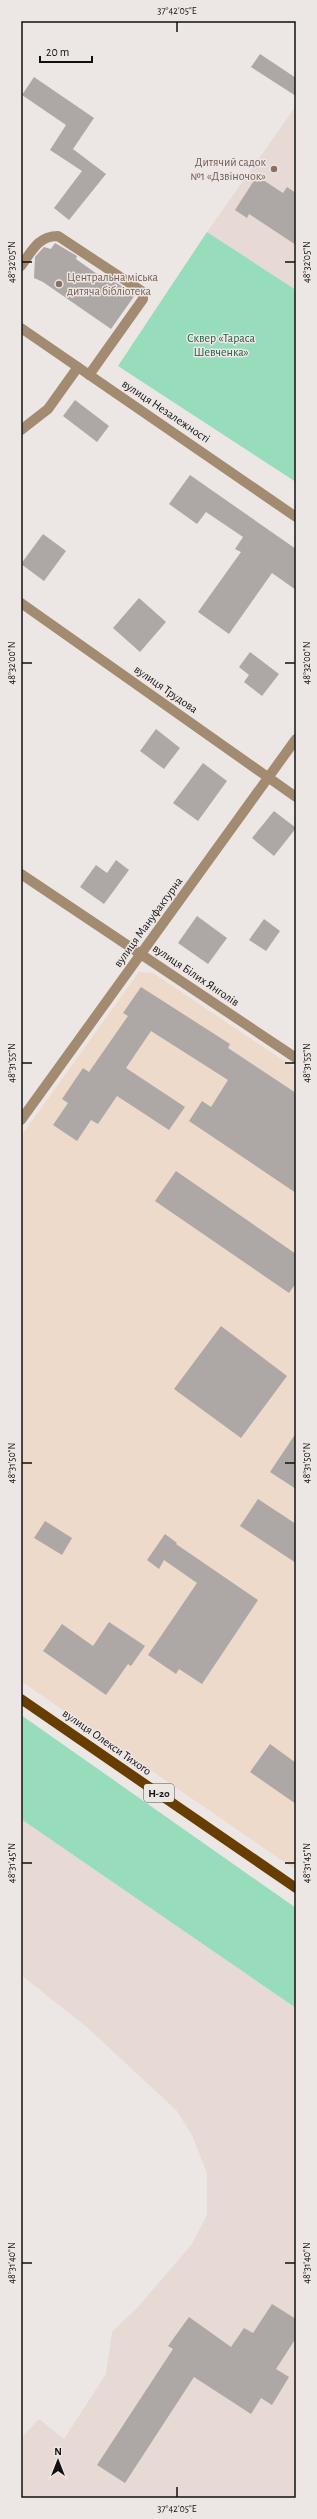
<svg xmlns="http://www.w3.org/2000/svg" width="317" height="2519" viewBox="0 0 317 2519" font-family="'Alegreya Sans',sans-serif">
<rect width="100%" height="100%" fill="#ece6e4"/>
<path fill="#eddaca" d="M139 972 153 973 296 1069V1870L21 1681V1136Z"/>
<path fill="#e7d9d4" d="M296 106V290L207 232Z
M21 1819 296 2008V2498H21V2438L39 2419 64 2439 106 2374 112 2332 137 2308 192 2244 207 2215V2173L192 2135 177 2111 88 2028 21 1975Z"/>
<path fill="#97dcbb" d="M207 232 296 290V482L118 366Z
M21 1715 296 1908V2008L21 1819Z"/>
<path fill="#ada7a5" d="M260 54 296 78V96L251 67Z
M34 77 94 118 73 149 106 174 69 220 54 208 82 171 50 150 66 125 22 95Z
M257 176 283 193 287 187 296 193V245L249 214 247 218 235 210Z
M55 243 77 256 76 259 111 284 114 281 135 295 111 329 43 282 34 278 35 257 44 247 51 249Z
M75 400 109 426 97 442 63 416Z
M190 475 296 549V590L272 573 229 634 198 612 241 552 235 549 243 537 206 512 197 524 169 504Z
M43 534 66 551 44 581 21 564Z
M139 598 166 622 140 652 113 628Z
M250 652 279 674 262 696 244 682 249 675 239 667Z
M156 729 180 748 164 769 140 751Z
M203 763 227 781 198 821 173 803Z
M274 811 296 828 274 856 252 838Z
M116 860 129 870 104 904 80 887 96 865 107 873Z
M197 916 227 938 208 964 178 943Z
M264 919 280 931 266 951 249 940Z
M141 987 230 1044 228 1048 296 1093V1193L189 1121 202 1101 211 1107 228 1080 151 1031 126 1068 185 1107 169 1130 117 1096 98 1124 91 1120 77 1141 53 1125 68 1103 62 1099 83 1068 89 1072 128 1016 123 1013Z
M176 1171 296 1254V1283L289 1293 155 1201Z
M221 1326 287 1376 241 1438 174 1389Z
M296 1433V1489L270 1472Z
M258 1499 296 1524V1563L240 1526Z
M45 1521 72 1538 62 1555 34 1538Z
M165 1534 177 1543 176 1544 258 1600 202 1684 179 1669 176 1674 148 1655 197 1583 164 1560 159 1569 147 1560Z
M109 1622 145 1646 131 1666 128 1664 106 1695 43 1651 62 1624 93 1646Z
M270 1744 296 1763V1804L250 1772Z
M272 2304 296 2319V2338L276 2369 289 2377 272 2405 261 2398 251 2414 194 2377 125 2483 97 2465 173 2349 168 2346 189 2317 231 2347 244 2328 253 2333Z"/>
<g fill="none" stroke-linecap="round" stroke-linejoin="round">
<path stroke="#a38b71" stroke-width="10" d="M21 266C32 251 38 236 58 236L143 292V299L89 375"/>
<path stroke="#a38b71" stroke-width="10" d="M21 328 296 517
M21 430 48 409 78 367
M21 603 296 797
M21 874 296 1058
M21 1120 296 739"/>
<path stroke="#683e00" stroke-width="10" d="M21 1699 296 1888"/>
</g>
<path fill="none" stroke="#12100f" stroke-width="1.5" d="M177 22V32M22 262H32M285 262H295M22 663H32M285 663H295M22 1063H32M285 1063H295M22 1463H32M285 1463H295M22 1863H32M285 1863H295M22 2263H32M285 2263H295M177 2487V2497"/>
<g fill="#8d6e63" stroke="#ece6e4" stroke-width="1.5">
<circle cx="274" cy="169" r="4"/>
<circle cx="59" cy="284" r="4"/>
</g>
<g text-anchor="middle" dominant-baseline="central" stroke-width="3" stroke-linejoin="round" paint-order="stroke">
<rect fill="#ece6e4" stroke="#53504f" stroke-width="1" x="144" y="1784" width="30" height="18" rx="3"/>
<g font-size="11" font-weight="bold" fill="#12100f">
<text x="159" y="1793">Н-20</text>
</g>
<g font-size="12" fill="#785e54" stroke="#ece6e4" text-anchor="end">
<text x="266" y="162">Дитячий садок<tspan x="266" dy="14">№1 «Дзвіночок»</tspan></text>
<text x="67" y="277" text-anchor="start">Центральна міська<tspan x="67" dy="14">дитяча бібліотека</tspan></text>
</g>
<g font-size="12" fill="#1e6146" stroke="#ece6e4">
<text x="221" y="338">Сквер «Тараса<tspan x="221" dy="14">Шевченка»</tspan></text>
</g>
<g font-size="12" fill="#12100f" stroke="#ece6e4">
<text transform="translate(166 411) rotate(34)">вулиця Незалежності</text>
<text transform="translate(166 689) rotate(35)">вулиця Трудова</text>
<text transform="translate(148 922) rotate(-54)">вулиця Мануфактурна</text>
<text transform="translate(196 975) rotate(34)">вулиця Білих Янголів</text>
<text transform="translate(107 1742) rotate(35)">вулиця Олекси Тихого</text>
</g>
</g>
<rect width="317" height="2519" fill="none" stroke="#ece6e4" stroke-width="44"/>
<g transform="translate(58 2461)" stroke="#ece6e4" stroke-width="3" paint-order="stroke">
<path d="M0-3L7 15L0 10L-7 15Z" fill="#12100f"/>
<text y="-6" font-size="11" font-weight="bold" text-anchor="middle" fill="#12100f">N</text>
</g>
<path d="M40 56v6h52v-6" fill="none" stroke="#12100f" stroke-width="2"/>
<text x="46" y="56" font-size="12" fill="#12100f" stroke="#ece6e4" stroke-width="3" paint-order="stroke">20 m</text>
<rect x="22" y="22" width="273" height="2475" fill="none" stroke="#12100f" stroke-width="1.5"/>
<g font-size="10" text-anchor="middle" fill="#12100f">
<text x="177" y="14">37°42'05"E</text>
<text transform="translate(11 262) rotate(-90)" y="4">48°32'05"N</text>
<text transform="translate(306 262) rotate(-90)" y="4">48°32'05"N</text>
<text transform="translate(11 663) rotate(-90)" y="4">48°32'00"N</text>
<text transform="translate(306 663) rotate(-90)" y="4">48°32'00"N</text>
<text transform="translate(11 1063) rotate(-90)" y="4">48°31'55"N</text>
<text transform="translate(306 1063) rotate(-90)" y="4">48°31'55"N</text>
<text transform="translate(11 1463) rotate(-90)" y="4">48°31'50"N</text>
<text transform="translate(306 1463) rotate(-90)" y="4">48°31'50"N</text>
<text transform="translate(11 1863) rotate(-90)" y="4">48°31'45"N</text>
<text transform="translate(306 1863) rotate(-90)" y="4">48°31'45"N</text>
<text transform="translate(11 2263) rotate(-90)" y="4">48°31'40"N</text>
<text transform="translate(306 2263) rotate(-90)" y="4">48°31'40"N</text>
<text x="177" y="2512">37°42'05"E</text>
</g>
</svg>
